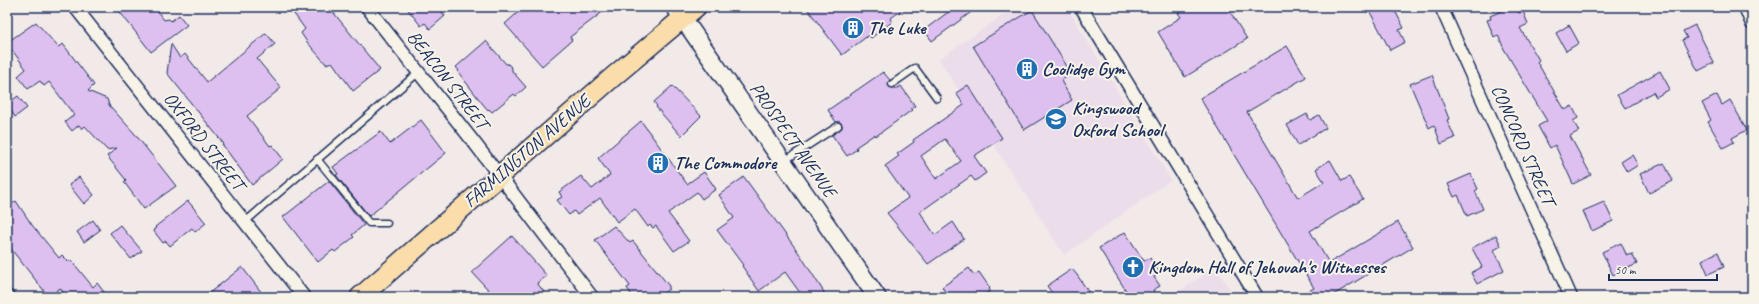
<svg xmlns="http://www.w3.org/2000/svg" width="1759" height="304" viewBox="0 0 1759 304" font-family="Caveat,sans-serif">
<rect width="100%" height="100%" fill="#f2e9e9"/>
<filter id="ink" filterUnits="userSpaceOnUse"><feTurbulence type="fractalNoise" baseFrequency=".025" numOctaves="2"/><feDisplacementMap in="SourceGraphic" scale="8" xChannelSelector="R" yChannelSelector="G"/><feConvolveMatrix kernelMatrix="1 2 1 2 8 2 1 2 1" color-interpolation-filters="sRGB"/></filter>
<g filter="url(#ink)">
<path fill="#ecddeb" d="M1015 7H1067L1171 180 1064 255 939 59Z
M1215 267 1235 297H1171Z"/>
<path fill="#ddc0ef" stroke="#1b2f5e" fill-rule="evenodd" d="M116 7H154L164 20 169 19 171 21 179 15 187 25 151 52Z
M289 7H329L380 70 353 91 332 62 326 64 307 42 301 33 305 29Z
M406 7H438L445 16 430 29 425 23 421 26Z
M524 7H609L570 37 572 40 542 66 505 24Z
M806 7H905L890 19 892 22 871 38 869 35 842 55Z
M955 7H978L932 41 924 30Z
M1187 7H1227L1247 39 1185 77 1158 32 1181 17 1178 13Z
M1379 7H1393L1404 28 1399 30 1405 42 1390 50 1370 12Z
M1511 7H1516L1519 13 1523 11 1528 24 1520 28 1539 60 1537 62 1565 110 1572 106 1578 118 1573 121 1579 131 1570 136 1591 175 1573 184 1555 145 1550 148 1538 126 1547 121 1504 49 1498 35 1494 37 1487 20 1491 19 1490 16Z
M1032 10 1068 68 1064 70 1068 76 1061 81 1072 100 1024 130 973 46Z
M36 22 58 47 63 44 94 85 88 91 107 99 109 105 135 134 176 186 144 209 124 182 126 180 107 156 117 148 107 150 85 126 82 129 79 125 72 131 65 122 74 115 49 82 44 86 40 81 28 89 18 76 26 69 9 46 11 44 9 41Z
M1569 25 1579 43 1566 51 1556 33Z
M1695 25 1714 63 1698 71 1682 40 1687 38 1683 31Z
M266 33 275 44 257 59 281 88 247 116 270 146 272 145 283 159 252 185 222 144 223 143 167 73 171 44 180 58 185 54 207 82Z
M486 41 506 64H508L512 68V71L526 87 516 96 514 94 492 112 489 109 488 110 482 103 458 72 459 71 456 67Z
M1287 46 1306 77 1247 112 1298 198 1324 182 1316 169 1330 160 1342 181 1349 177 1363 199 1310 231 1329 263 1398 222 1413 247 1330 297H1298L1314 288 1200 98Z
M1660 71 1670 89 1656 97 1653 92 1625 108 1617 95Z
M883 72 890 80 888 84 889 87 896 89 901 86 915 106 911 109 912 110 876 136 875 134 856 147 857 149 847 156 832 135 842 128V124L840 122H836L828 110Z
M1432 75 1449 119 1447 120 1455 138 1441 144 1434 125 1429 128 1410 84Z
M968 85 1002 138 974 156 986 173 975 181 971 176 920 212 935 235 953 222 964 239 928 264 887 213 908 198 885 166 899 156 897 154 914 142 913 140 964 105 956 93ZM945 139 961 161 936 179 921 156Z
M672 86 701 116 681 136 656 107 657 106 654 102Z
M1717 95 1722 105 1730 100 1747 130 1732 138 1734 142 1723 148 1708 122 1711 120 1702 103Z
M18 96 27 108 15 117 7 104Z
M1307 114 1310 120 1319 115 1326 128 1298 145 1287 125Z
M421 120 446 153 369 216 336 175 338 174 333 167 379 133 381 132 390 144Z
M641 121 687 184 704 172 716 189 702 199 697 192 668 213 689 241 674 251 656 226 653 228 650 225 648 227 635 209 617 222 600 198 577 215 574 211 569 215 557 200 562 197 559 192 581 176 592 189 610 175 598 158Z
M1632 155 1638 165 1627 172 1621 162Z
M1664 163 1673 181 1649 193 1640 174Z
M1471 174 1478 189 1475 191 1483 209 1467 216 1458 195 1454 197 1448 184Z
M79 177 94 195 84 204 69 185Z
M744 177 801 256 827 297H803L785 272 759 291 742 266 743 265 717 230 734 218 719 195Z
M329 181 364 225 352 235 354 237 335 252 333 250 318 262 283 217Z
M16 201 32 225 59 258 62 255 69 262 71 260 93 287 97 283 108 297H67L60 288 49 297 7 244V208Z
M188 201 206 223 195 232 192 228 170 246 166 241 163 243 153 230 156 228 155 227Z
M1604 202 1613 221 1592 231 1583 211Z
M93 220 100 230 84 242 77 232Z
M120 225 142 251 131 259 110 233Z
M614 226 630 243 633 241 669 286V289L658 297H633L627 288 630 286 595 240Z
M1125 232 1144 261 1150 258 1160 273 1154 277 1160 286 1153 290 1157 297H1130L1099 248Z
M1496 235 1501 246 1494 250 1504 270 1477 284 1471 273 1482 267 1472 248Z
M512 236 547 276 537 283 548 297H495L472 272Z
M1621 243 1627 256 1632 254 1637 264 1613 275 1602 252Z
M1718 252 1724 267 1708 274 1702 260Z
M242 267 265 297H204L222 283Z
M969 268 974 275 979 272 990 288 989 289 990 291 981 297H949L942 287Z
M1072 269 1077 275 1092 297H1055L1047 286Z"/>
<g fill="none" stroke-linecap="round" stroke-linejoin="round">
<g stroke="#1b2f5e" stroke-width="9">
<path id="service" d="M892 84 915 68 937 98
M317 159 369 223H387
M784 161 838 126
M245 222 419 72"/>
</g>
<g stroke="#1b2f5e" stroke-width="15">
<path id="minor" d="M75 7 304 297
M367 7 476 145 592 297
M1081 7 1257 297
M1441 7 1571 297
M1745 7 1752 24
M7 296 8 297"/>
</g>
<g stroke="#1b2f5e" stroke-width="20">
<path id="secondary" d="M675 7 877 297"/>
</g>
<g stroke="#1b2f5e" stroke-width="22">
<path id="primary" d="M360 297 614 76 696 7"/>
</g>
<use href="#service" stroke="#f7f3e8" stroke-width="6"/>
<use href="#minor" stroke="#f7f3e8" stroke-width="12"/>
<use href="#secondary" stroke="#f7f3e8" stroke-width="17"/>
<use href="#primary" stroke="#faddab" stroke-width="19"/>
</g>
</g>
<defs>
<g id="building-disc" transform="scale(1.15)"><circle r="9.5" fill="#1f6fb2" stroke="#f7f3e8"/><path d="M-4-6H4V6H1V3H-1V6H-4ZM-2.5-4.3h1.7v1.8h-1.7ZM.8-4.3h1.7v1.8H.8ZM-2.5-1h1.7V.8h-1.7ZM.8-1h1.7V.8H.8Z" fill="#fff"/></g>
<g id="school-disc" transform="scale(1.15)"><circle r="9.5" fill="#1f6fb2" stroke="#f7f3e8"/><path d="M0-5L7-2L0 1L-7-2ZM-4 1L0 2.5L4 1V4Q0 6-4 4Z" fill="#fff"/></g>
<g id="church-disc" transform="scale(1.15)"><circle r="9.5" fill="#1f6fb2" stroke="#f7f3e8"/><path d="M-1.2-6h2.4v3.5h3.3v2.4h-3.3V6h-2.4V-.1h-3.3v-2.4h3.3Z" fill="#fff"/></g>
</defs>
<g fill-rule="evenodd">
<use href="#building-disc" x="853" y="28"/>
<use href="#building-disc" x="1027" y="69"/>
<use href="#school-disc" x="1056" y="119"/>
<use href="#building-disc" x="658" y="163"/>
<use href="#church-disc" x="1133" y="267"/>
</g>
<g text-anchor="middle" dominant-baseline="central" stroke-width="4" stroke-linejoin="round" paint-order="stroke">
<g font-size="19" font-weight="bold" fill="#1b2f5e" stroke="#f7f3e8" text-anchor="start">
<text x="868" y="28">The Luke</text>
<text x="1042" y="69">Coolidge Gym</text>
<text x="1072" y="108">Kingswood<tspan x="1072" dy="22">Oxford School</tspan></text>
<text x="674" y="163">The Commodore</text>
<text x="1148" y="267">Kingdom Hall of Jehovah's Witnesses</text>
</g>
<g font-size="19" fill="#1b2f5e" stroke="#f7f3e8">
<text transform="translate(448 80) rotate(52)">BEACON STREET</text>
<text transform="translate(793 140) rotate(55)">PROSPECT AVENUE</text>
<text transform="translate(204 141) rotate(52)">OXFORD STREET</text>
<text transform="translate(1523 145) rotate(66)">CONCORD STREET</text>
<text transform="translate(527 151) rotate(-41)">FARMINGTON AVENUE</text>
</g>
</g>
<rect width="1759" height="304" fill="none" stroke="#f7f3e8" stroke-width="24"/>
<rect x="12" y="12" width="1735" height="280" fill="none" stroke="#1b2f5e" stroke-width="1.5" filter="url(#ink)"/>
<path d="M1609 274v6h108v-6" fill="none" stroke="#1b2f5e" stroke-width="2"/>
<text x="1615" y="274" font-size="12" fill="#1b2f5e" stroke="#f7f3e8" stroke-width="3" paint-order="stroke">50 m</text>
</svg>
